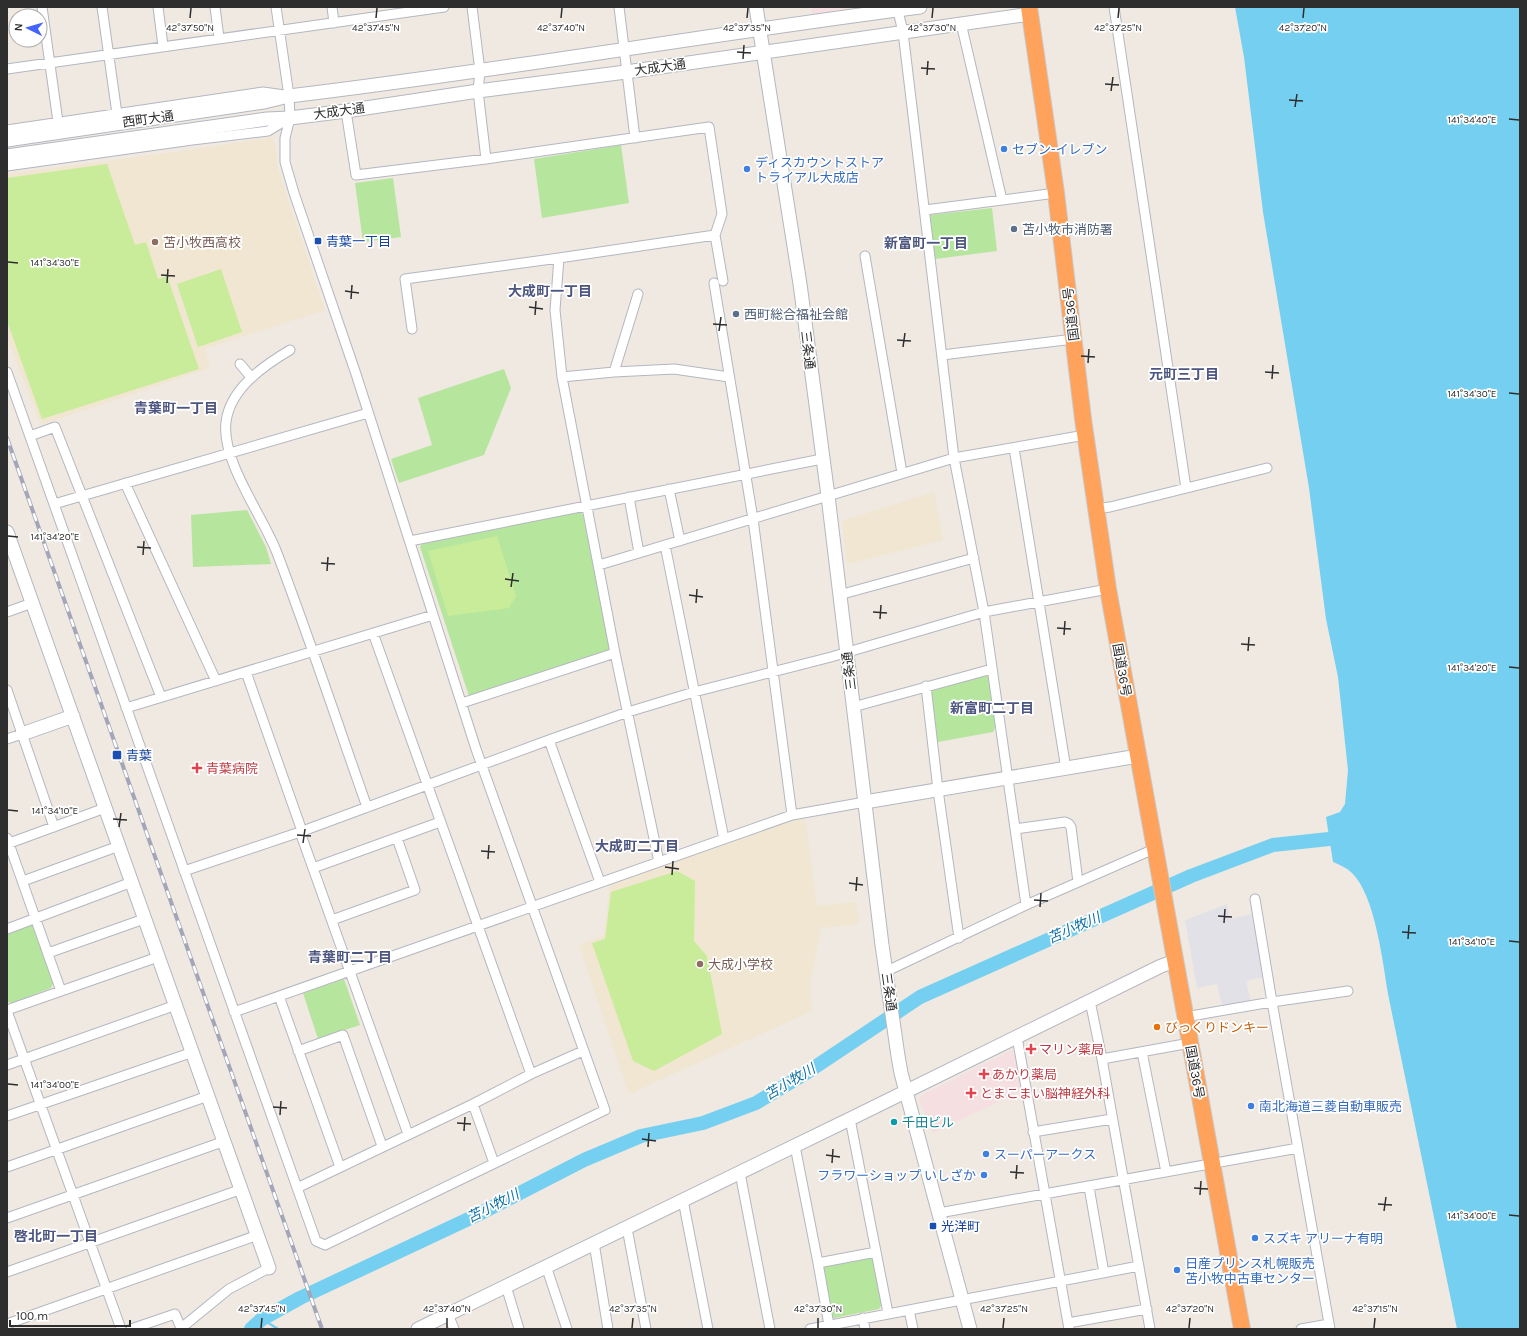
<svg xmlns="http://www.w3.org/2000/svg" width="1527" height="1336" viewBox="0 0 1527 1336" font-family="Karla,'Noto Sans JP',sans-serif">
<rect width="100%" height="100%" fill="#efe9e1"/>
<path fill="#e3e1e8" d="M1227 904 1230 919 1252 914 1264 977 1246 981 1251 1002 1222 1006 1217 984 1197 988 1185 920Z"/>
<path fill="#f0e6d1" d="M272 137 275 145 278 169 325 310 205 349 210 368 41 425 7 338V174L196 149Z
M934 492 943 540 847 564 842 521Z
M805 818 817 906 856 902 859 924 821 928 810 984 812 1011 629 1094 579 945 604 935 610 884 793 819Z"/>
<path fill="#f5dfe0" d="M811 7H862L812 15Z
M1012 1050 1014 1051 1021 1091 933 1133 919 1100 922 1095Z"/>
<path fill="#b6e59e" d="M621 145 629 203 542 218 534 159Z
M393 178 401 237 363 242 355 183Z
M992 208 997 251 935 259 930 215Z
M504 369 511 388 484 455 399 483 391 459 432 445 418 398Z
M247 510 266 547 271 564 193 567 191 515Z
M579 511 583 515 610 648 609 651 469 696 420 547 422 543Z
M985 674 989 676 996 726 993 732 938 742 936 741 930 693 931 690Z
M32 924 53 983 51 988 13 1003 8 1002 7 934Z
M344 979 360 1025 318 1039 303 993Z
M873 1256 882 1304 879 1309 834 1318 832 1317 823 1265Z"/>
<path fill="#c9ec9a" d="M107 164 135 245 146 242 158 279 167 276 199 369 42 419 7 321V178Z
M221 269 242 332 198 347 177 284Z
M497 536 516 596 509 608 448 616 428 551Z
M677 871 695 881 694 941 707 956 722 1034 654 1071 633 1061 592 943 605 939 611 892Z"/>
<path fill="#75cff0" d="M1235 7H1520V1329H1457L1388 994C1383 963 1375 895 1352 873 1347 868 1340 865 1333 862L1326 817 1340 812 1345 804 1348 770 1338 677 1326 619 1309 488 1263 212 1244 57Z"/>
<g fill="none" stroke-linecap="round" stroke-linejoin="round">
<path stroke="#75cff0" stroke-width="2.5" d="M262 1319 278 1329"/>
<path stroke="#75cff0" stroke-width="14" d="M251 1329 262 1319 300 1298 477 1215 584 1160 641 1136 703 1123 756 1103 806 1073 920 997 1191 876 1273 845 1329 839"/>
<g stroke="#b4b7c1" stroke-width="11">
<path id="street" d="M42 7 58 122
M102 7 117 114
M158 7 163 46
M215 7 219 38
M332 7 334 23
M472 7 480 71 478 91 486 159
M619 7 635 138
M897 7 903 32 954 458 984 612 1026 905
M1114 7 1186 488
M961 23 1002 200
M7 69 444 7
M346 111 356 175 486 159 709 127 722 214 715 235
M7 130 263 92 284 95
M7 166 192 140 268 131 288 119
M925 210 1056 193
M865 256 902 473
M559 258 555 310 562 377 615 653 659 862
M714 283 753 519 792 815
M412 329 405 279 559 258 715 235 723 281
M290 350C263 366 230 389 226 422 221 461 263 516 277 553 309 637 337 722 367 807
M942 355 1074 339
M240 364 251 377
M7 372 316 1241 325 1245 605 1110 476 749 356 374 294 193 285 162V138L290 118 289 96 276 7
M614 372 638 294
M562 377 614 372 674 369 729 377
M30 436 55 427 161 697
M1014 448 1066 769
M125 483 216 681
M669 489 680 541
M629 497 639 553
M54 504 368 413
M1095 509 1110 507 1267 468
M410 541 822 459
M665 545 724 839
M599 565 954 458 1085 435
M839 595 974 558
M7 612 32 603
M373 633 531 1074
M246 672 302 831
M926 686 938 790 959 938
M7 690 54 827
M462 703 615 653
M853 707 992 669
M126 708 433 615
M7 739 22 734
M549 740 600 882
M1015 829 1065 822 1069 824 1071 827 1078 882
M300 832 408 1134
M7 838 61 991
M7 844 105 808
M313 868 440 822
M184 871 300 832 549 740 628 712 694 692 831 657 984 612 1108 589
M23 881 119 846
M1255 899 1272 1002 1348 991
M332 920 415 890 397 838
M7 929 132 882
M48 953 144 919
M887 971 1026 905 1154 849
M279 996 340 1167
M1090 1001 1102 1059 1150 1329
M7 1010 158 957
M7 1011 121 1329
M234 1012 792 815 865 802
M1185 1017 1272 1002 1330 1329
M1017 1037 1069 1329
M298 1051 343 1035 382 1146
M1142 1052 1166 1172
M1102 1059 1190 1043
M7 1065 176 1005
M473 1104 494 1163
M7 1116 193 1052
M850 1119 888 1313
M1033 1132 1112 1119
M795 1146 818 1263 829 1325
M7 1167 208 1096
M740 1173 770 1329
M1089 1187 1104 1273
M297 1188 473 1104 531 1074 583 1051
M683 1200 708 1329
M939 1213 1298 1148
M7 1218 225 1141
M627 1228 646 1329
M594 1243 608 1329
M818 1263 876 1252
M546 1266 567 1329
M7 1272 242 1189
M506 1286 519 1329
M909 1310 913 1329
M448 1314 454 1329
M863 1318 865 1329
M1068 1323 1147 1309
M7 1324 258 1235
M131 1329 175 1314 181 1328
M180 1329 229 1289 269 1268
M810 1329 1139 1266
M1301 1329 1329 1324"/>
</g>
<g stroke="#b4b7c1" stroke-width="15">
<path id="secondary" d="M756 7 800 284 828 496 882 945 898 1056 901 1073 970 1329
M7 140 264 102 289 96C500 71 709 34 920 7
M7 156 267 119 290 118 346 111 478 91 626 72 1030 14
M7 532 269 1268
M22 734 73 716
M865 802 1138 756
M418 1329 850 1119 1161 966 1175 961"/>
</g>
<g stroke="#c9c9c9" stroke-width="18">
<path id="highway" d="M1029 7 1056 193 1083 419 1108 589 1242 1329"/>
</g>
<use href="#street" stroke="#fff" stroke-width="9"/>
<use href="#secondary" stroke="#fff" stroke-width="13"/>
<use href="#highway" stroke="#ffa35c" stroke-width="16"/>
<g stroke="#a3a6b8" stroke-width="4">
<path id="rail" d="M7 438 322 1329"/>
</g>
<use href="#rail" stroke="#fff" stroke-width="2.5" stroke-dasharray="8" stroke-linecap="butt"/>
</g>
<path fill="none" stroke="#2e2e2e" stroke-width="1.5" d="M190 18 191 8M376 18 377 8M561 18 562 8M747 18 748 8M932 18 933 8M1118 18 1119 8M1303 18 1304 8M737 52 751 53M743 59 744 45M921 68 935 69M927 75 928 61M1105 84 1119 85M1111 91 1113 77M1289 100 1303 101M1295 107 1297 94M1509 119 1519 120M8 262 18 263M161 275 175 276M167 283 168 269M345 291 359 293M351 299 352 285M529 307 543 309M535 315 536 301M713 324 727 325M719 331 721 317M897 340 911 341M903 347 905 333M1081 356 1095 357M1088 363 1089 349M1265 372 1279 373M1272 379 1273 365M1509 393 1519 394M8 536 18 537M137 547 151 548M143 555 144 541M321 563 335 564M327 571 328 557M505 579 519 581M511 587 513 573M689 595 703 597M696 603 697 589M873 612 887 613M880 619 881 605M1057 628 1071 629M1064 635 1065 621M1241 644 1255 645M1248 651 1249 637M1509 667 1519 668M8 810 18 811M113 819 127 820M119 827 121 813M297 835 311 836M303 843 305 829M481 851 495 852M488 859 489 845M665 867 679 869M672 875 673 861M849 883 863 885M856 891 857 877M1034 900 1048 901M1040 907 1041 893M1218 916 1232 917M1224 923 1225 909M1402 932 1416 933M1408 939 1409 925M1509 941 1519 942M8 1084 18 1085M273 1107 287 1108M280 1115 281 1101M457 1123 471 1124M464 1131 465 1117M642 1139 656 1141M648 1147 649 1133M826 1155 840 1157M832 1163 833 1149M1010 1172 1024 1173M1016 1179 1017 1165M1194 1188 1208 1189M1200 1195 1201 1181M1378 1204 1392 1205M1384 1211 1386 1197M1509 1215 1519 1216M261 1328 262 1318M447 1328V1318M632 1328 633 1318M818 1328V1318M1003 1328 1004 1318M1189 1328 1190 1318M1374 1328 1375 1318"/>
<g fill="#3f7fe0" stroke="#fff" stroke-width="1.5">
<circle cx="1004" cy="149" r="4"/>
<circle cx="747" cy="169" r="4"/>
<circle cx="1251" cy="1106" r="4"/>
<circle cx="986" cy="1154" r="4"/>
<circle cx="984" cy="1175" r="4"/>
<circle cx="1255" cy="1238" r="4"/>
<circle cx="1177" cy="1270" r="4"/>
</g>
<g fill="#5c6f8a" stroke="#fff" stroke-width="1.5">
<circle cx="1014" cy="229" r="4"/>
<circle cx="736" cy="314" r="4"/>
</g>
<g fill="#1a4fb4" stroke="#fff" stroke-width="1.5">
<rect x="314" y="237" width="8" height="8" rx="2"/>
<rect x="112" y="750" width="10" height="10" rx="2"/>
<rect x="929" y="1222" width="8" height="8" rx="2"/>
</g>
<g fill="#8d6e63" stroke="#fff" stroke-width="1.5">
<circle cx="155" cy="242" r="4"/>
<circle cx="700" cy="964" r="4"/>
</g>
<g fill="#e0444e" stroke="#fff" stroke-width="1.5">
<path d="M195 762h4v4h4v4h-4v4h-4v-4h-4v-4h4z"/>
<path d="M1029 1043h4v4h4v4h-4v4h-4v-4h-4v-4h4z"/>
<path d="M982 1068h4v4h4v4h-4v4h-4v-4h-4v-4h4z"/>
<path d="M969 1087h4v4h4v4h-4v4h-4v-4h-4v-4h4z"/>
</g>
<circle fill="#e8710a" stroke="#fff" stroke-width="1.5" cx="1157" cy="1027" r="4"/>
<circle fill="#0f9aa8" stroke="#fff" stroke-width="1.5" cx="894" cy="1122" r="4"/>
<g text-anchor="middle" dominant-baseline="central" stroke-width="3.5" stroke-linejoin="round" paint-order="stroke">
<g font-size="13" fill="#2e2e2e" stroke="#fff">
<text transform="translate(660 67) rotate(-8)">大成大通</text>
<text transform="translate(339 111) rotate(-8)">大成大通</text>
<text transform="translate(148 119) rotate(-8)">西町大通</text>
<text transform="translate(1071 314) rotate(-97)">国道36号</text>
<text transform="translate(808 350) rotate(83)">三条通</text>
<text transform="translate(1122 670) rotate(80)">国道36号</text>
<text transform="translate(849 671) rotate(-97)">三条通</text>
<text transform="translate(889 992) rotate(82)">三条通</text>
<text transform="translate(1195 1072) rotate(80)">国道36号</text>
</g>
<g font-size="13" fill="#366cbe" stroke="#fff" text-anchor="start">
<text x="1012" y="149">セブン-イレブン</text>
<text x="755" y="162">ディスカウントストア<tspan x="755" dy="15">トライアル大成店</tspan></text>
<text x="1259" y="1106">南北海道三菱自動車販売</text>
<text x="994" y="1154">スーパーアークス</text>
<text x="976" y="1175" text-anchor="end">フラワーショップ いしざか</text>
<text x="1263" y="1238">スズキ アリーナ有明</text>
<text x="1185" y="1263">日産プリンス札幌販売<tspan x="1185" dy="15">苫小牧中古車センター</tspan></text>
</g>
<g font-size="13" fill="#4e5e75" stroke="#fff" text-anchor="start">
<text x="1022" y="229">苫小牧市消防署</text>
<text x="744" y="314">西町総合福祉会館</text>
</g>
<g font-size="13" fill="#164399" stroke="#fff" text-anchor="start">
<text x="326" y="241">青葉一丁目</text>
<text x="126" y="755">青葉</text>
<text x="941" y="1226">光洋町</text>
</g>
<g font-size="13" fill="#785e54" stroke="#fff" text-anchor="start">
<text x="163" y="242">苫小牧西高校</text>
<text x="708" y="964">大成小学校</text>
</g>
<g font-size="13" fill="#be3a42" stroke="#fff" text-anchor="start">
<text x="206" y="768">青葉病院</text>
<text x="1039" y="1049">マリン薬局</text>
<text x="992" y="1074">あかり薬局</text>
<text x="980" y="1093">とまこまい脳神経外科</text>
</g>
<g font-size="13" fill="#c56008" stroke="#fff" text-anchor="start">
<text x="1165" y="1027">びっくりドンキー</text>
</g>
<g font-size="13" fill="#0d838f" stroke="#fff" text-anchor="start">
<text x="902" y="1122">千田ビル</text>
</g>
<g font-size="14" font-weight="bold" fill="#4d5680" stroke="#fff">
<text x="926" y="243">新富町一丁目</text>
<text x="550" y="291">大成町一丁目</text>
<text x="1184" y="374">元町三丁目</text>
<text x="176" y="408">青葉町一丁目</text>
<text x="992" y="708">新富町二丁目</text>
<text x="637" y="846">大成町二丁目</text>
<text x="350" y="957">青葉町二丁目</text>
<text x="56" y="1236">啓北町一丁目</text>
</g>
<g font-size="14" font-style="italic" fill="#0d6fa3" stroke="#fff">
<text transform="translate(1074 928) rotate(-24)">苫小牧川</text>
<text transform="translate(790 1082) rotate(-31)">苫小牧川</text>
<text transform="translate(493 1206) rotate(-27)">苫小牧川</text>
</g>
</g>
<g font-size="10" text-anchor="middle" fill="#2e2e2e" stroke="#fff" stroke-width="3.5" stroke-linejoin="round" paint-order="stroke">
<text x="190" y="31">42°37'50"N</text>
<text x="376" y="31">42°37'45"N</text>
<text x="561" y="31">42°37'40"N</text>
<text x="747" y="31">42°37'35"N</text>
<text x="932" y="31">42°37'30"N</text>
<text x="1118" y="31">42°37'25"N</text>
<text x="1303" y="31">42°37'20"N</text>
<text x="1472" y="123">141°34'40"E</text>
<text x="55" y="266">141°34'30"E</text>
<text x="1472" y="397">141°34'30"E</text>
<text x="55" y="540">141°34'20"E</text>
<text x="1472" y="671">141°34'20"E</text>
<text x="55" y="814">141°34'10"E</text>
<text x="1472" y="945">141°34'10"E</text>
<text x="55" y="1088">141°34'00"E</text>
<text x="1472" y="1219">141°34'00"E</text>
<text x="262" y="1312">42°37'45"N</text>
<text x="447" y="1312">42°37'40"N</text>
<text x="633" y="1312">42°37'35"N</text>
<text x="818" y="1312">42°37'30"N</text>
<text x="1004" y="1312">42°37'25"N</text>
<text x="1190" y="1312">42°37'20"N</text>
<text x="1375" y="1312">42°37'15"N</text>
</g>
<rect width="1527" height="1336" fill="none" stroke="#2e2e2e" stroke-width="16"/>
<g transform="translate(28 28) rotate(275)"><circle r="19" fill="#ffffff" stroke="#ababab"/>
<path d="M0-3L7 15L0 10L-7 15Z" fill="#4264fb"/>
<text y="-6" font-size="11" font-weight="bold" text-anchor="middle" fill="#2e2e2e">N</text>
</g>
<path d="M10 1320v6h120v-6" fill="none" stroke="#2e2e2e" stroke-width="2"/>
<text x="16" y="1320" font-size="12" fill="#2e2e2e" stroke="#ffffff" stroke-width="3" paint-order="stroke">100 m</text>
</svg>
